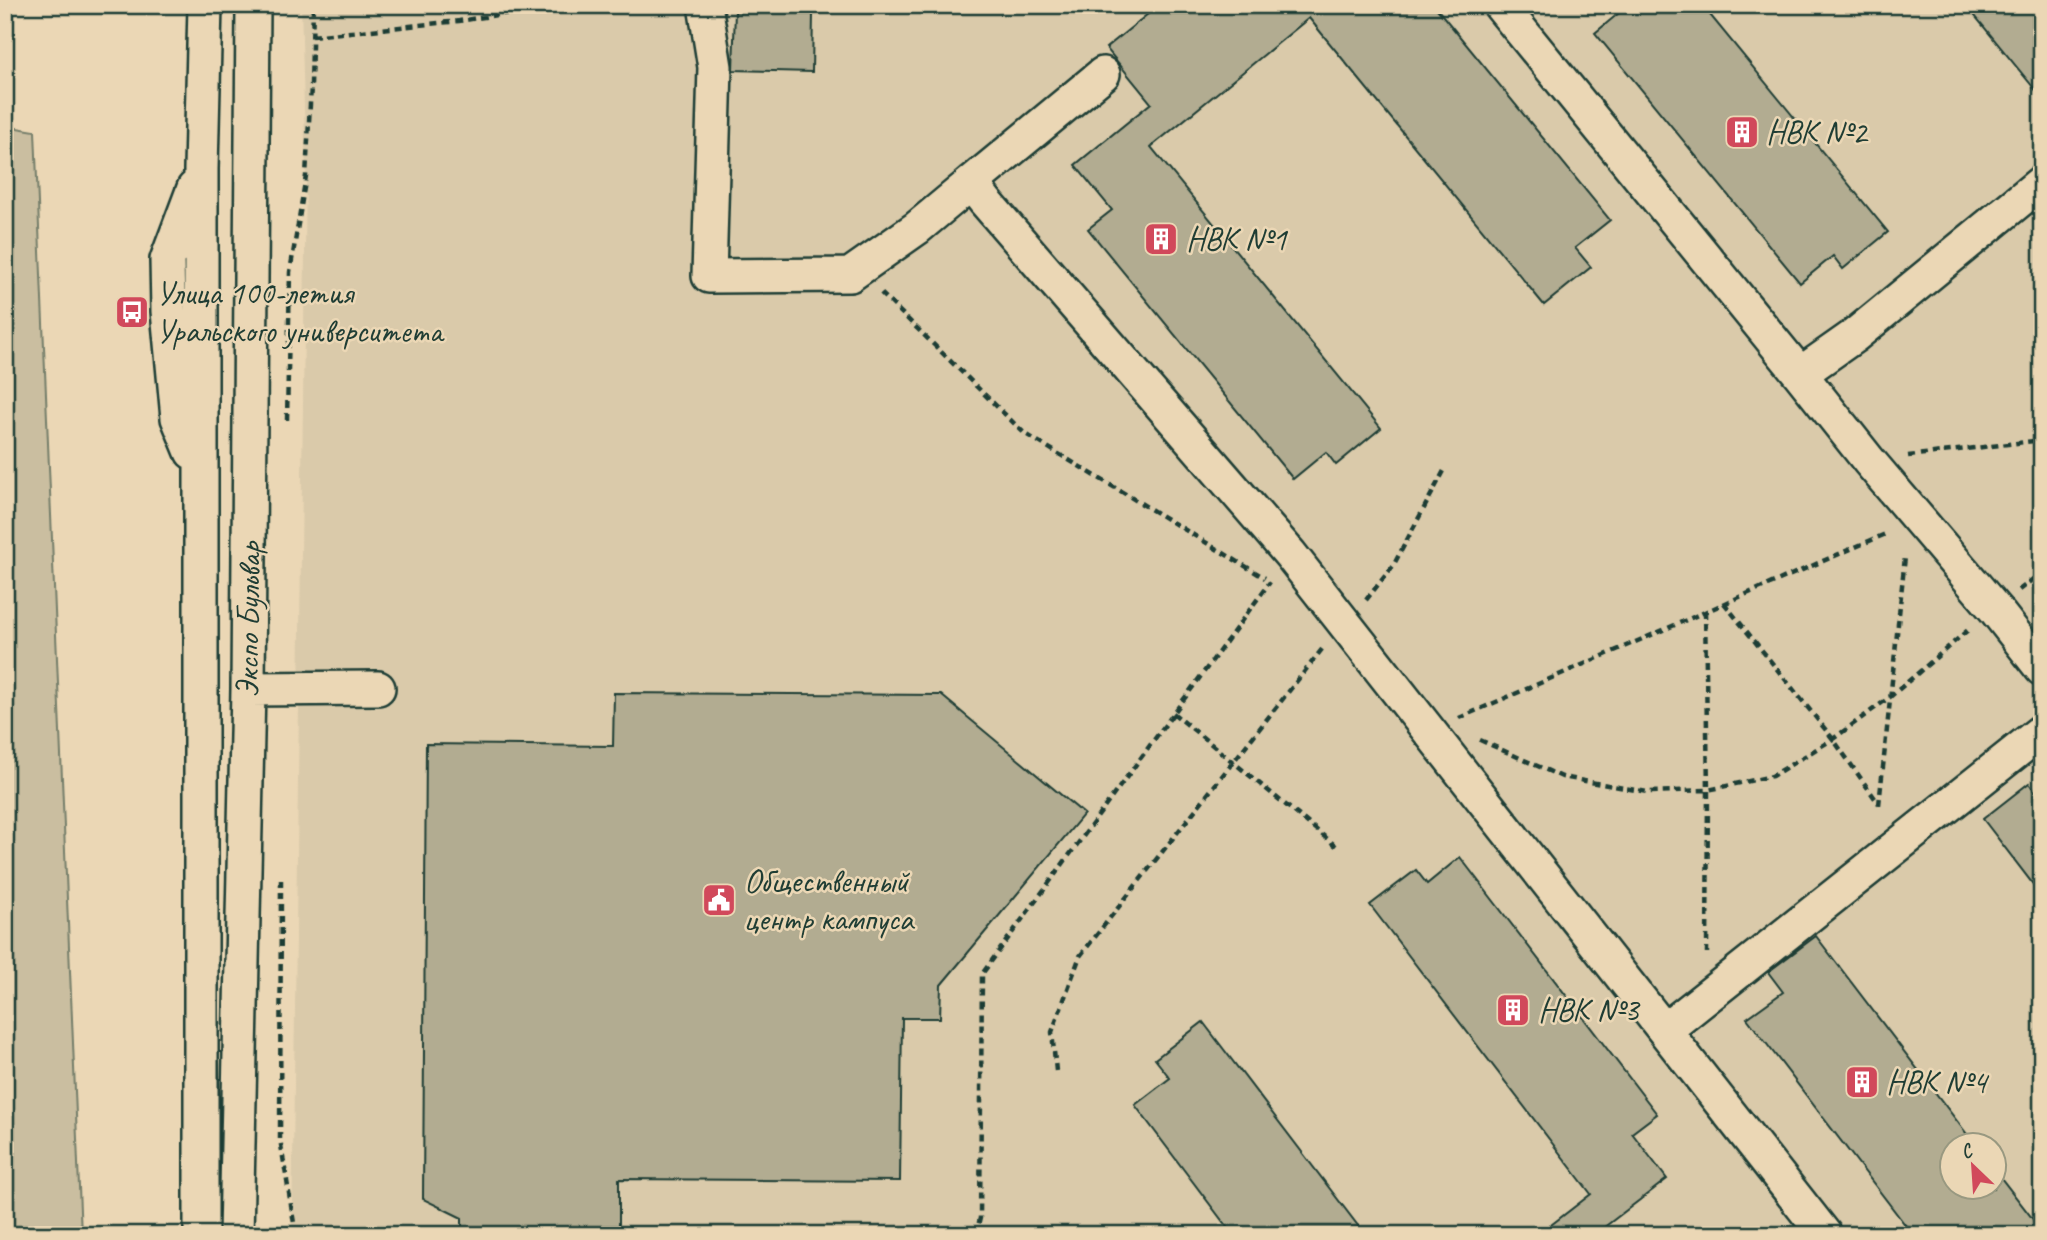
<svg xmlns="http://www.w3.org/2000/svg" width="2047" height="1240" viewBox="0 0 2047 1240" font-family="Caveat,sans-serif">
<rect width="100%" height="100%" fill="#ebd7b5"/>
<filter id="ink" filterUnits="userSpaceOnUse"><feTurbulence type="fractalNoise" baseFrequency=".0143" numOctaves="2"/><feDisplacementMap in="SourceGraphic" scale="14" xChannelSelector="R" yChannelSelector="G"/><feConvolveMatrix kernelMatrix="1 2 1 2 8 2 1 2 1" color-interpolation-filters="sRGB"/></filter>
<g filter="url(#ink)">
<path fill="#dacaaa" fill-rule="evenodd" d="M301 5H2042V1235H292L306 176ZM1952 1146H1994V1188H1952Z"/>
<path fill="#cabea0" stroke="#747e6a" stroke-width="2" d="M5 126 35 131 81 1235H5Z"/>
<path fill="#b2ac91" stroke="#1f3d34" stroke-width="2" d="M1159 5H1434L1610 220 1575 248 1591 267 1544 305 1309 18 1151 147 1381 428 1336 465 1326 452 1293 479 1088 229 1112 210 1075 165 1151 103 1106 48Z
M1612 5H1702L1888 232 1843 269 1833 256 1800 283 1595 33 1619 13Z
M1966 5H2042V98Z
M735 11 813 13 812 72 733 70Z
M614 693 941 695 1084 814 941 985 940 1018H902L900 1181 619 1179V1235H462V1218L423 1199 426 744 613 746Z
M2029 783 2039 797 2042 795V896L1983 819Z
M1460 857 1657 1114 1632 1133 1667 1179 1594 1235H1538L1591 1194 1370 905 1416 870 1427 884Z
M1816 936 1976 1146H1952V1188H1994V1169L2042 1231V1235H1913L1747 1018 1783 992 1768 972Z
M1203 1022 1365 1235H1233L1135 1105 1170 1078 1155 1059Z"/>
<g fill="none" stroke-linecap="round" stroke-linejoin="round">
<g stroke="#1f3d34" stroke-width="38">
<path id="minor" d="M705 5 715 67 709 276 850 275 917 228 971 183 985 201 1290 554 1825 1235
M1500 5 1800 374 1869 461 1995 609 2042 669
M971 183 1103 74
M1800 374 1854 336 2042 182
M192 452 178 418 168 311 167 260 194 188
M248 689 378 688
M1665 1030 2042 731
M201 1235V169L205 5
M236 1235 248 689 253 5"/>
</g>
<path stroke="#1f3d34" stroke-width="4.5" stroke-dasharray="7 5" stroke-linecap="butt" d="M312 36 459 21 559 5
M881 293 1024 433 1265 578
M287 420 290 272 306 176 311 86 313 5
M1908 456 2042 440
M2019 590 2042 572
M1366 600 1393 566 1445 469
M1724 603 1833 739 1879 804
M1705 611 1708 790 1707 953
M1173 713 1336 846
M1459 718 1888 533
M1480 740 1562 777 1647 792 1708 790 1772 776 1833 739 1890 697 1968 630
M1879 805 1905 557
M281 880 280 1139 296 1235
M1056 1071 1052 1032 1080 956 1323 648
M976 1235 980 1218 982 974 1270 582"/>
<use href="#minor" stroke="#ebd7b5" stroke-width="33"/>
</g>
</g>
<defs>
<g id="building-square" transform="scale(1.75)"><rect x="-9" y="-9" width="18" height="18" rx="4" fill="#d1495b" stroke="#ebd7b5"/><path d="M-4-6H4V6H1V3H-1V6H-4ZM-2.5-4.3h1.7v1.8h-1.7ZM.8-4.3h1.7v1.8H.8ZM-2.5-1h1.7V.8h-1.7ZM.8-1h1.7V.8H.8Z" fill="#fff"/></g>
<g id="bus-square" transform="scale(1.75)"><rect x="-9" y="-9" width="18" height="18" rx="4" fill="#d1495b" stroke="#ebd7b5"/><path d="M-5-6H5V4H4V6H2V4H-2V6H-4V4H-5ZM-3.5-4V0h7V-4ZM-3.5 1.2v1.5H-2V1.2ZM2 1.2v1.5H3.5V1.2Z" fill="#fff"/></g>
<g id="civic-square" transform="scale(1.75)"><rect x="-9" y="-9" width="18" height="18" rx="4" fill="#d1495b" stroke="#ebd7b5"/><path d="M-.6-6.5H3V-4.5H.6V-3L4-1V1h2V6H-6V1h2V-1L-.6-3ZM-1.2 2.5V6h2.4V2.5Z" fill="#fff"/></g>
</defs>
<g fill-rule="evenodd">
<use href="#building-square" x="1742" y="132"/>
<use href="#building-square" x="1161" y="239"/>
<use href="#bus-square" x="132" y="312"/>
<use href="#civic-square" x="719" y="900"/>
<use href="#building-square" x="1513" y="1010"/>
<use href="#building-square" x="1862" y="1082"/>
</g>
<g text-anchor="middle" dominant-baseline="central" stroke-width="5" stroke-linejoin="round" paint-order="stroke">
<g font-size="33" fill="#1f3d34" stroke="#ebd7b5" text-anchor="start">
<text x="1766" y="132">НВК №2</text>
<text x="1186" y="239">НВК №1</text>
<text x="156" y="293">Улица 100-летия<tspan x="156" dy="38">Уральского университета</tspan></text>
<text x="744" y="881">Общественный<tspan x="744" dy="38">центр кампуса</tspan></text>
<text x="1538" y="1010">НВК №3</text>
<text x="1886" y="1082">НВК №4</text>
</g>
<g font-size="33" fill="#1f3d34" stroke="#ebd7b5">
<text transform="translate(248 620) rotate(-89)">Экспо Бульвар</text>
</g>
</g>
<rect width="2047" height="1240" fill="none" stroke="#ebd7b5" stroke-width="28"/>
<rect x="14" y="14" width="2019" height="1212" fill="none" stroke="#1f3d34" stroke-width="2.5" filter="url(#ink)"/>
<g transform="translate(1973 1166) rotate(335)"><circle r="33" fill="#ebd7b5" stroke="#999981" stroke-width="2"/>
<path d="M0-5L12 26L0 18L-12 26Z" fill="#d1495b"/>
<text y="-10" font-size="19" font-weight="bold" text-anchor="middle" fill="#1f3d34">С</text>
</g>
</svg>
